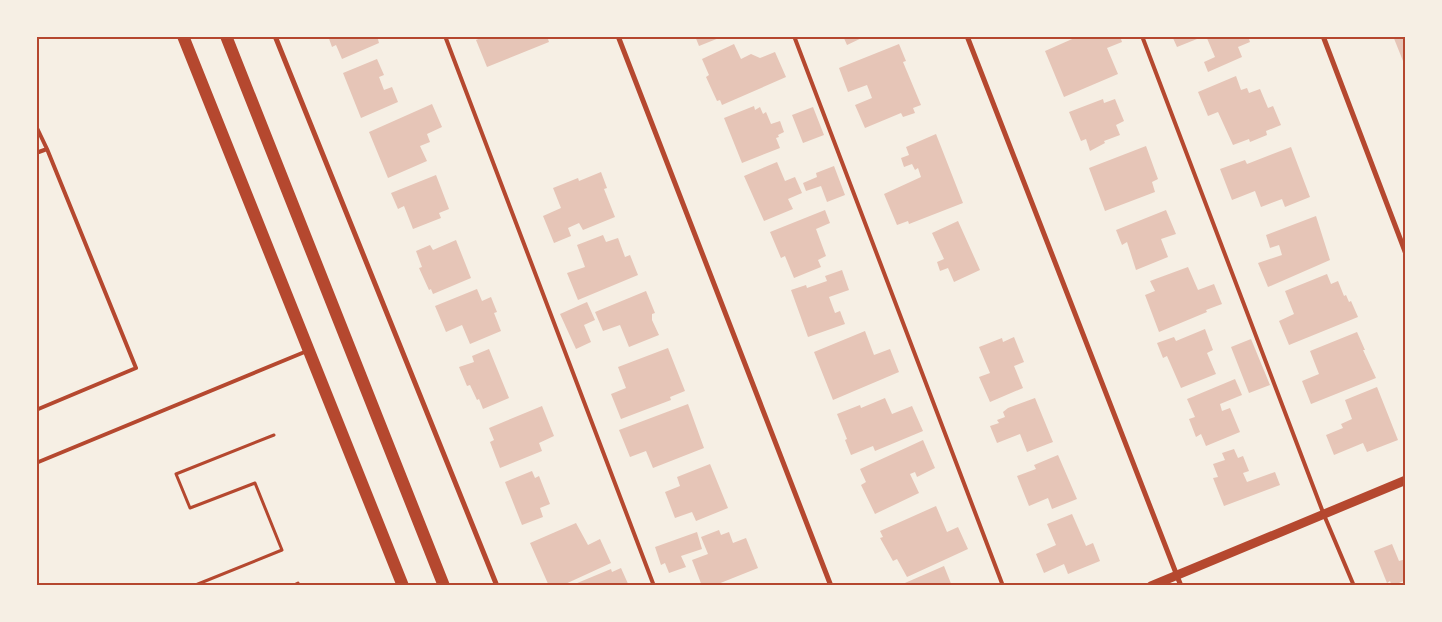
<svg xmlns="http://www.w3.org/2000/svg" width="1442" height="622" viewBox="0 0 1442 622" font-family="'DM Sans',sans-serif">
<rect width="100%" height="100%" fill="#f6efe4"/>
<path fill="#e6c5b7" d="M328 36H377L379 43 342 59 336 45 332 47Z
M485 36H547L549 42 487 67 476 40Z
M695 36H724L699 46Z
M843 36H866L847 45Z
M1079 36H1120L1122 42 1107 48 1118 74 1064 97 1045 51Z
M1172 36H1196L1197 39 1177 47Z
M1206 36H1248L1250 42 1238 47 1242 57 1208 72 1204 62 1215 57Z
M1393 36H1406V59L1403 61Z
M734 44 741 59 751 54 760 58 775 52 786 77 722 105 720 100 717 101 706 77 709 75 702 59Z
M899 44 906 61 903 62 921 105 913 108 915 113 903 117 901 113 865 128 855 105 872 98 867 85 848 92 839 68Z
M377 59 384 75 379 77 384 90 392 87 398 102 361 118 343 73Z
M1236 76 1241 90 1247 88 1249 93 1260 89 1268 108 1273 106 1281 125 1266 131 1267 135 1250 142 1249 139 1233 145 1218 112 1208 116 1198 92Z
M1103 99 1104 103 1115 99 1124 121 1116 125 1120 135 1104 141 1105 143 1090 151 1086 139 1081 141 1069 112Z
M432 104 442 127 427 134 430 142 420 146 427 161 388 178 369 132Z
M754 106 755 110 760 107 763 114 766 112 771 124 780 121 784 132 778 135 779 137 776 138 780 148 742 163 724 118Z
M813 107 824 135 803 143 792 115Z
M936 134 963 203 909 224 908 221 897 225 884 194 921 177 918 168 915 170 912 164 904 167 901 158 909 155 906 147Z
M1146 146 1158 179 1152 182 1155 192 1105 211 1089 168Z
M1291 147 1310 197 1285 207 1282 199 1261 207 1255 191 1232 200 1220 169 1245 160 1247 164Z
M777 162 785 181 795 177 802 193 788 199 793 209 764 221 744 176Z
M834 166 845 195 827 202 821 186 806 191 803 183 817 177 816 173Z
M601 172 607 188 604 189 615 217 583 230 579 223 568 228 571 236 554 243 543 216 561 208 553 188 578 178 579 181Z
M436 175 449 209 439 213 441 218 413 229 404 206 398 209 391 193Z
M825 210 830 223 816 229 826 256 818 260 821 267 794 278 785 256 781 258 770 232Z
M1166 210 1176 234 1161 239 1168 257 1136 270 1127 242 1122 245 1116 230Z
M1316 216 1330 260 1268 287 1258 263 1282 255 1279 245 1270 248 1266 235Z
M958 221 980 270 954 282 948 268 940 271 937 262 944 259 932 233Z
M603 235 606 242 618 238 625 257 630 255 638 275 578 300 567 273 585 267 577 245Z
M456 240 471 278 433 294 431 289 429 290 419 268 422 267 416 251 430 245 433 250Z
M1188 267 1198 290 1214 284 1222 304 1206 310 1207 312 1159 332 1145 295 1155 291 1150 281Z
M842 270 849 290 829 297 835 313 840 311 845 324 808 337 791 290 806 285 807 288 827 281 825 276Z
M1327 274 1331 284 1338 281 1344 296 1346 295 1349 302 1351 301 1358 317 1289 345 1279 321 1294 314 1285 291Z
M477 289 482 301 491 297 497 312 494 313 501 331 470 344 462 325 446 332 435 306Z
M646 291 655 313 652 314V320L659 335 629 347 620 325 603 331 595 312Z
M587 302 595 320 584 325 591 342 576 349 560 314Z
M1205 329 1213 350 1207 353 1216 374 1181 388 1167 356 1163 358 1157 343 1174 337 1176 341Z
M865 331 874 355 890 349 899 372 833 400 814 352Z
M1357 332 1365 350H1363L1376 378 1311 404 1302 381 1319 374 1310 351Z
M1014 337 1024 362 1014 366 1023 388 990 402 979 377 990 373 979 347 1002 338 1003 342Z
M1251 339 1270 385 1249 393 1231 347Z
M668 348 685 391 670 397 671 400 621 419 611 394 626 388 618 367Z
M489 349 509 398 483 409 479 399 477 400 470 385 467 386 459 367 474 362 472 356Z
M1235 379 1242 395 1220 404 1222 411 1230 408 1240 432 1206 446 1201 434 1196 437 1189 419 1195 417 1187 399Z
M1377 387 1398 440 1367 452 1363 443 1334 455 1326 435 1343 428 1341 424 1352 419 1345 400Z
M885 398 892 414 912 406 923 431 875 451 873 446 851 455 845 440 847 439 837 414 860 405 861 408Z
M1035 398 1053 442 1027 452 1020 434 997 443 990 426 999 423 997 420 1005 417 1003 412 1008 408Z
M688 404 704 448 653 468 646 451 630 457 619 430Z
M542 406 554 436 539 443 542 451 500 468 490 442 494 440 489 428Z
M923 440 935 468 917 477 915 472 910 474 919 493 875 514 861 485 866 482 860 469Z
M1234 449 1238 458 1243 456 1249 471 1243 473 1247 482 1275 472 1280 485 1224 506 1213 478 1218 477 1213 464 1225 460 1222 453Z
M1058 455 1077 499 1052 509 1048 498 1029 506 1017 476 1036 469 1034 465Z
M710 464 728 508 696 521 692 512 675 518 665 492 680 486 677 477Z
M532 471 535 478 539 476 550 504 540 508 543 517 522 525 505 482Z
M936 506 947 532 958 527 968 549 907 577 897 559 893 561 880 538 883 537 880 531Z
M1072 514 1086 546 1093 543 1100 561 1068 574 1064 564 1044 573 1036 554 1056 545 1047 524Z
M576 523 588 545 600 539 611 563 561 586H549L530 543Z
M719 530 721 535 729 532 733 543 746 538 758 568 713 586H702L692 560 708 554 701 537Z
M697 532 702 549 681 556 686 567 669 573 665 563 661 565 655 547Z
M1392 544 1399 561 1406 559V574H1404L1406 580 1392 586 1390 581 1387 583 1374 551Z
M944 566 952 586H898Z
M621 568 629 586H570L611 569 612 572Z"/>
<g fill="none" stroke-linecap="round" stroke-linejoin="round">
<path stroke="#b5482f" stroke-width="3" d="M193 586 282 550 255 483 190 508 176 474 274 435
M292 586 298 583 299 586"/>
<path stroke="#b5482f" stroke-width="4" d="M445 36 654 586
M794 36 1003 586
M1142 36 1324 515 1354 586
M36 126 47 149 36 153
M36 410 136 368 47 149
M36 463 307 351"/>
<path stroke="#b5482f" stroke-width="5" d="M275 36 497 586
M618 36 831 586
M967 36 1181 586
M1323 36 1406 254"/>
<path stroke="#b5482f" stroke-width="9" d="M1151 586 1406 480"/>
<path stroke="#b5482f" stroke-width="12" d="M183 36 403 586
M226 36 444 586"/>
</g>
<rect width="1442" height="622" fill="none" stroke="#f6efe4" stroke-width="75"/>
<rect x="38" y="38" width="1366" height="546" fill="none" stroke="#b5482f" stroke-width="2"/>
</svg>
